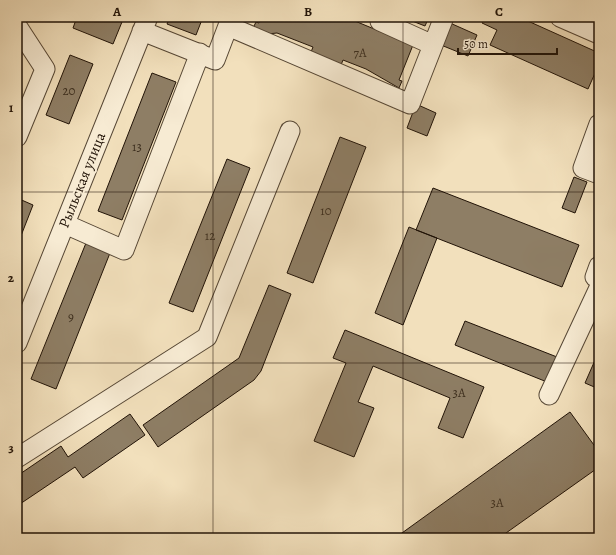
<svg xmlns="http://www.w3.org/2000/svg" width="616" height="555" viewBox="0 0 616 555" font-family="Alegreya,serif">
<rect width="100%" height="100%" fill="#f2e0bc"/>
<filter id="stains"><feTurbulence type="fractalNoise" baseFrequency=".005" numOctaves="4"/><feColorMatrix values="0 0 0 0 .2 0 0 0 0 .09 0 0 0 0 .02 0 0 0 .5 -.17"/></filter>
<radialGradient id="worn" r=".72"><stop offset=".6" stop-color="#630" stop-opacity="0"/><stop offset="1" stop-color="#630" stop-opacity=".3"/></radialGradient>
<path fill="#8e7e65" stroke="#211307" d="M77 17H124L113 44 73 28Z
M170 17H203L196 35 167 24Z
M261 17H351L350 19 413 45 399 80 402 81 399 88 366 69 343 60 339 70 309 57 313 47 277 33 267 34 253 28 256 22 259 23Z
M402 17H429L425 26Z
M485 17H519L599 53V64L588 89 490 45 497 30 482 23Z
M450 23 477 35 468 56 441 45Z
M70 55 93 64 69 124 46 115Z
M152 73 176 82 122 220 98 211Z
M416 104 436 113 427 136 407 128Z
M340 137 366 147 313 283 287 273Z
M227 159 250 168 193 312 169 303Z
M574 177 587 182 575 213 562 208Z
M433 188 579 245 562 287 416 230Z
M17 198 33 205 17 246Z
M409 227 437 238 403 325 375 313Z
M86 243 110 253 56 389 31 379Z
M269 285 291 294 261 371 254 380 158 447 143 425 239 358Z
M465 321 557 357 547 382 455 345Z
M345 330 484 387 463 438 438 428 450 398 373 366 358 402 374 408 354 457 314 441 346 363 333 358Z
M599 351V389L585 383Z
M570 412 599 452V467L499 538H395Z
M130 414 145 435 83 478 75 467 17 506V476L61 446 68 457Z"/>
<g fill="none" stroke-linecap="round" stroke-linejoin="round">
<g stroke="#554634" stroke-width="21">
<path id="minor" d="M380 17V21L433 45
M560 17 599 34
M17 26 45 69 17 137
M142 31 215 60 228 26 410 104 444 17
M599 124 583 168 599 174
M65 224 124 250 200 53
M599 266 595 277 599 278
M17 343 148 17
M549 395 599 288
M17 458 207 337 290 131"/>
</g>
<use href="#minor" stroke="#f7ebd3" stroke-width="19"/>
</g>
<path fill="none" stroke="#211307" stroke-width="1" stroke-opacity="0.55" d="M213 17V538M403 17V538M17 192H599M17 363H599"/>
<g text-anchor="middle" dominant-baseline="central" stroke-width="4" stroke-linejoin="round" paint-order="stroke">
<g font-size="13" fill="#3c2e1e">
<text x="360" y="52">7А</text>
<text x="69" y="90">20</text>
<text x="137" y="146">13</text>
<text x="326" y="210">10</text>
<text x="210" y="235">12</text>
<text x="71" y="316">9</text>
<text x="459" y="392">3А</text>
<text x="497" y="502">3А</text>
</g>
<g font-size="15" fill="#211307" stroke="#f7ebd3">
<text transform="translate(82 180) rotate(-68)">Рыльская улица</text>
</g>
</g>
<rect width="616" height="555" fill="none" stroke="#f2e0bc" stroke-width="44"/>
<path d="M458 48v6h99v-6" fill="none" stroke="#211307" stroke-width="2"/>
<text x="464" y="48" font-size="12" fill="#211307" stroke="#f7ebd3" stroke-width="3" paint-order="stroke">50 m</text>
<rect x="22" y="22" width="572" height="511" fill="none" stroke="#211307" stroke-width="1.5"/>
<g font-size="13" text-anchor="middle" font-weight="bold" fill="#211307">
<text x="117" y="16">A</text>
<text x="308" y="16">B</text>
<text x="499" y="16">C</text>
<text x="11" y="112">1</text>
<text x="11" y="282">2</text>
<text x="11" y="452">3</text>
</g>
<rect width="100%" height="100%" filter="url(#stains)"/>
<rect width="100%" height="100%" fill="url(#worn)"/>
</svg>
